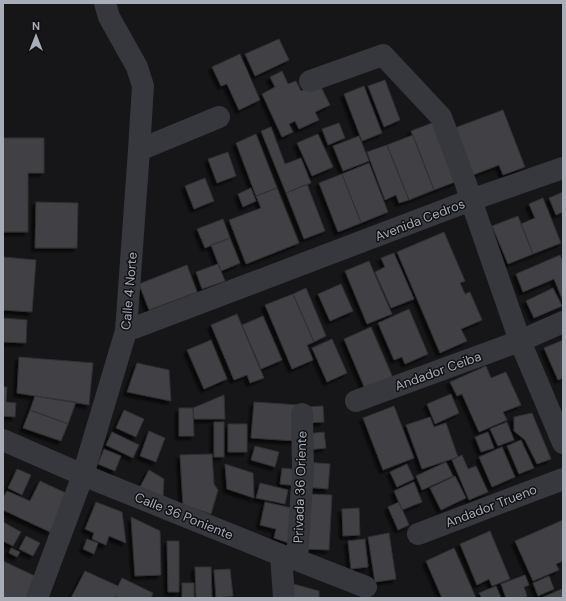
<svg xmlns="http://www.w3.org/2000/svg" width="566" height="601" viewBox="0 0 566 601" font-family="'DM Sans',sans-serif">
<defs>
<filter id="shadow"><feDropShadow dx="-3.5" dy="3.5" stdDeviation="1" flood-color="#0009"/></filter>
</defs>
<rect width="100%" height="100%" fill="#161618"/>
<path fill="#404145" stroke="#303034" filter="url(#shadow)" d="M279 39 289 60 255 76 245 54Z
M240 54 260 100 239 110 227 84 221 86 212 67Z
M282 71 288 84 296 81 301 91 319 83 330 105 315 112 319 120 299 129 295 121 289 124 293 132 282 137 262 94 275 87 270 77Z
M385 80 400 120 384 127 368 86Z
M364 86 382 133 362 141 344 94Z
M503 110 525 167 503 175 499 165 468 177 449 130Z
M437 121 460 180 434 190 411 131Z
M339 123 345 138 328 145 322 129Z
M271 127 285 164 301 158 311 183 286 193 261 131Z
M256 134 277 188 256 196 236 143Z
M318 134 333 167 312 176 297 143Z
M413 135 434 190 409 200 387 145Z
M359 136 369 161 343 171 333 146Z
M3 138H44V173H28V232H3Z
M387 145 409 200 399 203 396 195 385 200 367 152Z
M228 152 236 176 217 183 208 159Z
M369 163 388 212 361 223 342 174Z
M342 174 361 223 338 232 319 183Z
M205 178 214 201 194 209 185 186Z
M307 184 325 231 304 239 286 193Z
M251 188 256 201 243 207 238 194Z
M277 188 299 243 246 264 229 220 261 208 256 196Z
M563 192V212L556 215 549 198Z
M543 198 561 243 533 254 521 224 535 218 529 204Z
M36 202 78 203 77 248H35Z
M518 216 533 254 508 264 492 226Z
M223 219 230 238 205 248 197 229Z
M444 232 465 281 460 283 465 294 470 292 482 320 461 329 467 341 440 353 397 252Z
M230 238 240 263 221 271 211 245Z
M394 253 414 299 391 308 375 272 385 267 381 258Z
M560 255 563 262V301L554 279 523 292 516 274Z
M3 257 36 260 32 312 3 310Z
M369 261 392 314 367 324 345 271Z
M218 264 225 281 202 289 196 272Z
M187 265 197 292 149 310 139 284Z
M341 284 353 311 330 321 318 294Z
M306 288 326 336 314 342 293 294Z
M553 288 562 306 534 318 526 301Z
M293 294 314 342 307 345 313 360 292 369 265 305Z
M409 309 428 354 405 364 402 357 394 360 378 323Z
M237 314 264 378 250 383 247 375 234 380 211 325Z
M263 316 282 360 261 369 242 325Z
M3 318 27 320 26 343 3 342Z
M371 327 393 378 365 389 344 339Z
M332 339 347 373 327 382 312 348Z
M211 340 227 379 204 389 187 350Z
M563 340V378L558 380 544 348Z
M19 357 93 363 89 405 17 393Z
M137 363 169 370 171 401 127 392Z
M486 366 491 378 506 372 521 405 503 412 507 420 479 432 462 394 457 396 450 382Z
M3 387H7L6 402 16 403 15 417 3 416Z
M451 394 459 413 435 424 427 404Z
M224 395 225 419H194L193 408Z
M35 396 76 402 68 424 30 410Z
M254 402 300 405 297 441 251 438Z
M323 406 324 422 306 423 304 407Z
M394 406 414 458 383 470 363 418Z
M179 408H193L194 436H179Z
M30 410 68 424 61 441 23 428Z
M124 410 144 419 136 437 116 428Z
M532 413 551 459 537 464 525 440 514 431V417Z
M430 417 434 427 446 423 458 457 422 469 406 425Z
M214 422H224V457H214Z
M507 422 514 440 498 446 490 429Z
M228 424H247V452H228Z
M149 431 165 438 156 462 140 456Z
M112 432 139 445 133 458 106 445Z
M324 432 326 448 308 450 306 434Z
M488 432 494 448 481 452 475 437Z
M521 440 534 468 519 474 507 446Z
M255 446 279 452 275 467 251 460Z
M502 447 515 477 492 487 479 457Z
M104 449 121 456 115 471 98 464Z
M212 454 214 484 218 490 211 514 183 505 180 455Z
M462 455 468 469 476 466 488 492 469 500 452 460Z
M306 462 330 464 328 489 305 487Z
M446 462 453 476 422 490 416 476Z
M225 464 253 473 254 498 227 489Z
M407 464 414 479 397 487 390 472Z
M282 468 300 470 298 486 280 484Z
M17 469 31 475 22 495 8 488Z
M149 470 164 479 163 498 140 487Z
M455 476 466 498 441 510 430 488Z
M40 481 68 494 50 532 3 510V498L7 491 30 501Z
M414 482 422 502 402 510 394 491Z
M260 483 288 490 285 504 256 498Z
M308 494 332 495 329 550 304 549Z
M96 502 122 512 126 543 109 536 106 545 92 539 94 533 85 529Z
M265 502 296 509 292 544 274 538 276 529 260 525Z
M399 502 409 525 398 530 388 507Z
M359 508 360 535 343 536 342 509Z
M131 517 160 531 161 575 135 576Z
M563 520V561L556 564 559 570 533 581 515 541Z
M3 522 21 532 13 546 3 541Z
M490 531 510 579 492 586 489 579 477 585 460 544Z
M389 533 396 579 375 582 368 537Z
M26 536 40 543 33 556 19 549Z
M87 539 98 543 94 554 83 549Z
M365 539 368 567 351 569 348 541Z
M167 541H179V592H168Z
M11 548 20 552 17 557 9 553Z
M454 548 476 598H442L426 561Z
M3 561 39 578 29 598H3Z
M195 567H211L212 598H196Z
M230 569 233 596 216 598 214 570Z
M85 571 118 586 122 578 153 593 151 598H119L115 596 114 598H71Z
M525 575 529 585 524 587 527 596 522 598H506L501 584Z
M549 576 554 589 538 596 533 583Z
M182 583H194V598H182Z
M290 583 319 591V598H291Z
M496 586 501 598H482L479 593Z
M562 589 563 598H541Z"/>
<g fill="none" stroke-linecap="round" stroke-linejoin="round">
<path stroke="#37383d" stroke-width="22" d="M310 81 383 55 441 117 466 184 471 200 520 341 563 443
M139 150 219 117
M126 331 471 200 563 168
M356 401 520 341 563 322
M3 440 83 475 281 555 297 560 366 587
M418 534 563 479
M281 555 284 598
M297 560 303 470 302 414
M37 598 83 475 126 331 139 150 143 86 137 67 109 17 105 3"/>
</g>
<g text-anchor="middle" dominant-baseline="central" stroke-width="3" stroke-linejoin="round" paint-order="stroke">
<g font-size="13" fill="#a8adb8" stroke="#111113">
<text transform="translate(420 220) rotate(-21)">Avenida Cedros</text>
<text transform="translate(129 291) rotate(-85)">Calle 4 Norte</text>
<text transform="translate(438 371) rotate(-20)">Andador Ceiba</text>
<text transform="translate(300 487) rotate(-88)">Privada 36 Oriente</text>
<text transform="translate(491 506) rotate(-21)">Andador Trueno</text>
<text transform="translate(184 516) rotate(22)">Calle 36 Poniente</text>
</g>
</g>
<rect width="566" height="601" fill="none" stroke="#a8adb8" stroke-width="8"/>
<g transform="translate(36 36)" stroke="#111113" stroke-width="3" paint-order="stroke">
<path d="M0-3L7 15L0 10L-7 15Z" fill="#a8adb8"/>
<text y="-6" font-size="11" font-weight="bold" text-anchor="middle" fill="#a8adb8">N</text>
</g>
</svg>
